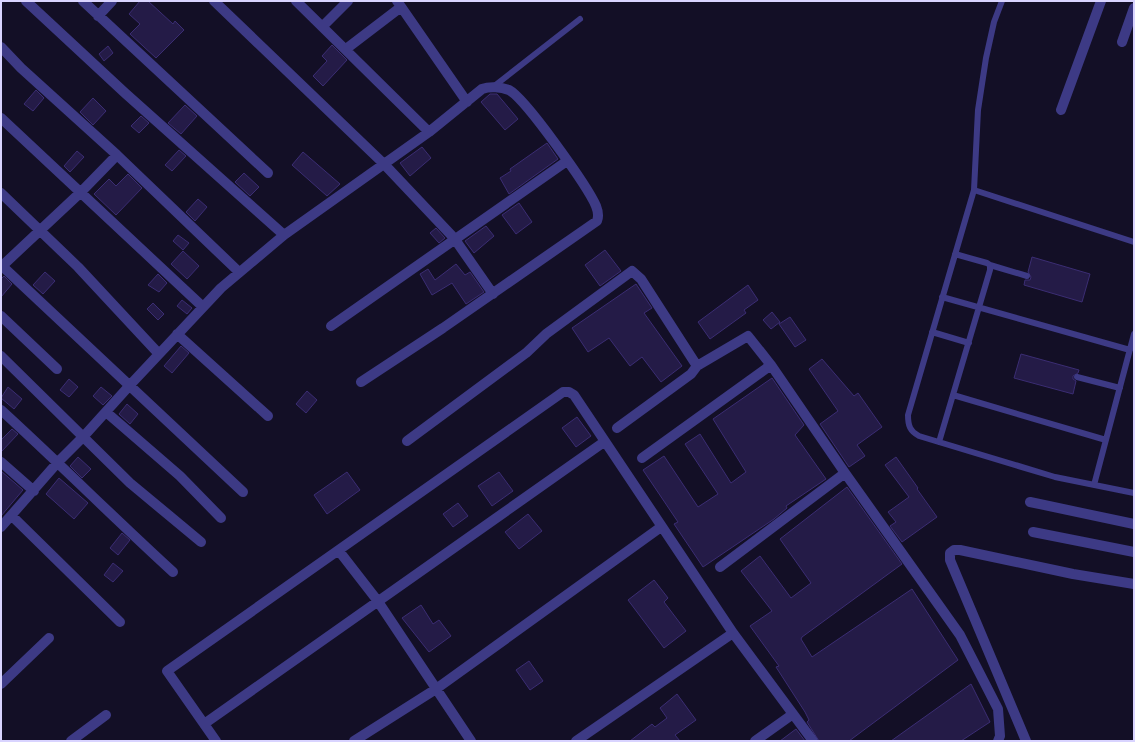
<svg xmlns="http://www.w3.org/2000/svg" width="1135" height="742" viewBox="0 0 1135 742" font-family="'Asap Condensed',sans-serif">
<rect width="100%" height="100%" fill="#130f26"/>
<path fill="#241b47" stroke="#3b2d73" d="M140 1H148L173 24 175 21 184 30 156 58 130 34 140 24 129 14Z
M332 45 347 60 323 86 313 76 327 61 322 56Z
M108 46 113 53 104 61 99 54Z
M36 90 44 98 33 111 24 104Z
M490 94H497L518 119 505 130 481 102Z
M93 98 106 111 93 125 80 112Z
M185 105 197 116 181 134 168 123Z
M141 116 149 123 139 133 131 126Z
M547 143 558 159 509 194 500 178 511 171 510 169Z
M422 147 431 158 410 176 400 163Z
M179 150 186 156 172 171 165 165Z
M77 151 84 157 70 172 64 166Z
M303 152 340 184 327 196 292 165Z
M244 173 259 187 250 196 235 182Z
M128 174 142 188 116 215 94 194 109 179 116 186Z
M198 199 207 207 195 221 186 212Z
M519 203 532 222 516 234 502 215Z
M486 226 494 236 474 253 465 241Z
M436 228 445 238 439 243 430 233Z
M178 235 189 243 183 250 173 241Z
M605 250 621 271 600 286 585 265Z
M183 251 199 266 187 279 171 264Z
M1032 257 1090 274 1082 302 1024 285 1025 280H1030L1031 277 1028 272Z
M456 264 465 275 470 272 484 292 466 304 452 283 432 295 420 274 428 269 435 280Z
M45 272 55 281 43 294 33 285Z
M158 274 167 283 159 292 148 285Z
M4 276 12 284 1 297V279Z
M636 284 652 308 644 313 682 366 661 382 642 357 630 366 609 338 588 352 572 328Z
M748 285 758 300 744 310 746 313 710 339 698 322Z
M182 300 192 308 187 314 177 306Z
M153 303 164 314 158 320 147 309Z
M772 312 780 322 771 329 763 320Z
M790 317 806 340 795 347 779 324Z
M181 346 189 353 172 373 164 366Z
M1021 354 1079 370 1078 373 1073 376V379L1076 381 1073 394 1014 378Z
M822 359 854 396 858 393 882 427 857 445 865 456 849 467 820 424 838 411 809 369Z
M772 378 804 425 795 435 826 479 786 506 787 508 774 519 703 567 674 524 678 522 643 470 664 456 698 507 718 494 685 444 700 434 731 483 746 472 713 419Z
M69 379 78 387 69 397 60 390Z
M8 387 22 399 14 409 1 398Z
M101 387 112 396 103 405 93 396Z
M307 391 317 400 306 413 296 404Z
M127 404 138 414 130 424 119 414Z
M577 417 591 436 576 447 562 428Z
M12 429 18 434 1 452V440Z
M78 457 91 469 82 478 70 466Z
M896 457 918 488 917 489 937 517 902 542 890 526 896 522 888 512 909 497 885 465Z
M1 471 23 490 1 516Z
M347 472 360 490 327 514 314 495Z
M499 472 513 491 492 506 478 486Z
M59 478 88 503 74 519 46 494Z
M847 487 902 564 802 637 801 639 812 657 912 589 958 660 849 741H819L807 722 809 720 805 712 776 667 779 666 750 626 772 611 741 571 760 556 791 598 811 583 780 539Z
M458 503 468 516 453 527 443 514Z
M528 514 542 531 519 549 505 532Z
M122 533 130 540 118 555 110 548Z
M113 563 123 571 113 582 104 575Z
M654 580 668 598 664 602 686 631 664 648 628 600Z
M421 605 433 624 439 620 451 636 429 652 402 618Z
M529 661 543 681 530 690 516 670Z
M971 684 990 722 961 741H891Z
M677 694 696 720 675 735 680 741H630L652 724 655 727 667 718 660 708Z
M796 729 805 741H780Z"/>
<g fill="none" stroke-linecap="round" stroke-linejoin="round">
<path stroke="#3d3a85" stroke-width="6" d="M1002 1 994 22 986 58 978 110 974 190 908 415C908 426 910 431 919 436L1055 477 1134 493
M493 87 580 19
M974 190 1134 242
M990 265 1027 276
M942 297 1130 350
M932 332 969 343
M1077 377 1120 388
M953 395 1106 440
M939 442 990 270V265L987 263 955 254
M1094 485 1134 334"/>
<path stroke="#3d3a85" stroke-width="10" d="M26 1 125 93 284 235
M83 1 268 173
M214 1 384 164 454 238 493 294
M296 1 429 132
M397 1 467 102
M98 16 112 1
M323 26 348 1
M1122 42 1134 8
M1 47 21 68 117 155 239 272
M346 49 401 7
M1061 110 1101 1
M1 118 203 307
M1 193 78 267 159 354
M1 265 243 492
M1 267 81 192 117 155
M1 316 57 369
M331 326 567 161
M177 334 268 416
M1 356 130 483 201 542
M1 410C59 463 115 519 173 572
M106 412 180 476 221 518
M617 428 691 374 697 366 748 336 771 365 845 473 960 635 998 709 1000 736 998 741
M407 441 526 353 546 334 632 271 641 279 697 366
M642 458 771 365
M1 462 34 491
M1030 502 1134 524
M12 516 120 622
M1 527 58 462 84 436 130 385 221 288 284 235 429 132 482 89C490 86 501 87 509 90 525 98 588 187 596 206 598 211 599 216 597 221L443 328 361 382
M1033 532 1134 552
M339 551 377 600 471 741
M720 567 845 473
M1 684 49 638
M204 724 604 442
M71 741 106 715
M216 741 167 671 563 392H569L574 395 733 633 813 741
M354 741 436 689 661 527
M576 741 733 633
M755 741 793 714
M1026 741 950 560V553L954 550H960L1073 574 1134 584"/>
</g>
<rect width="1135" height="742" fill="none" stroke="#d9d4ff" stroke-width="4"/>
</svg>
